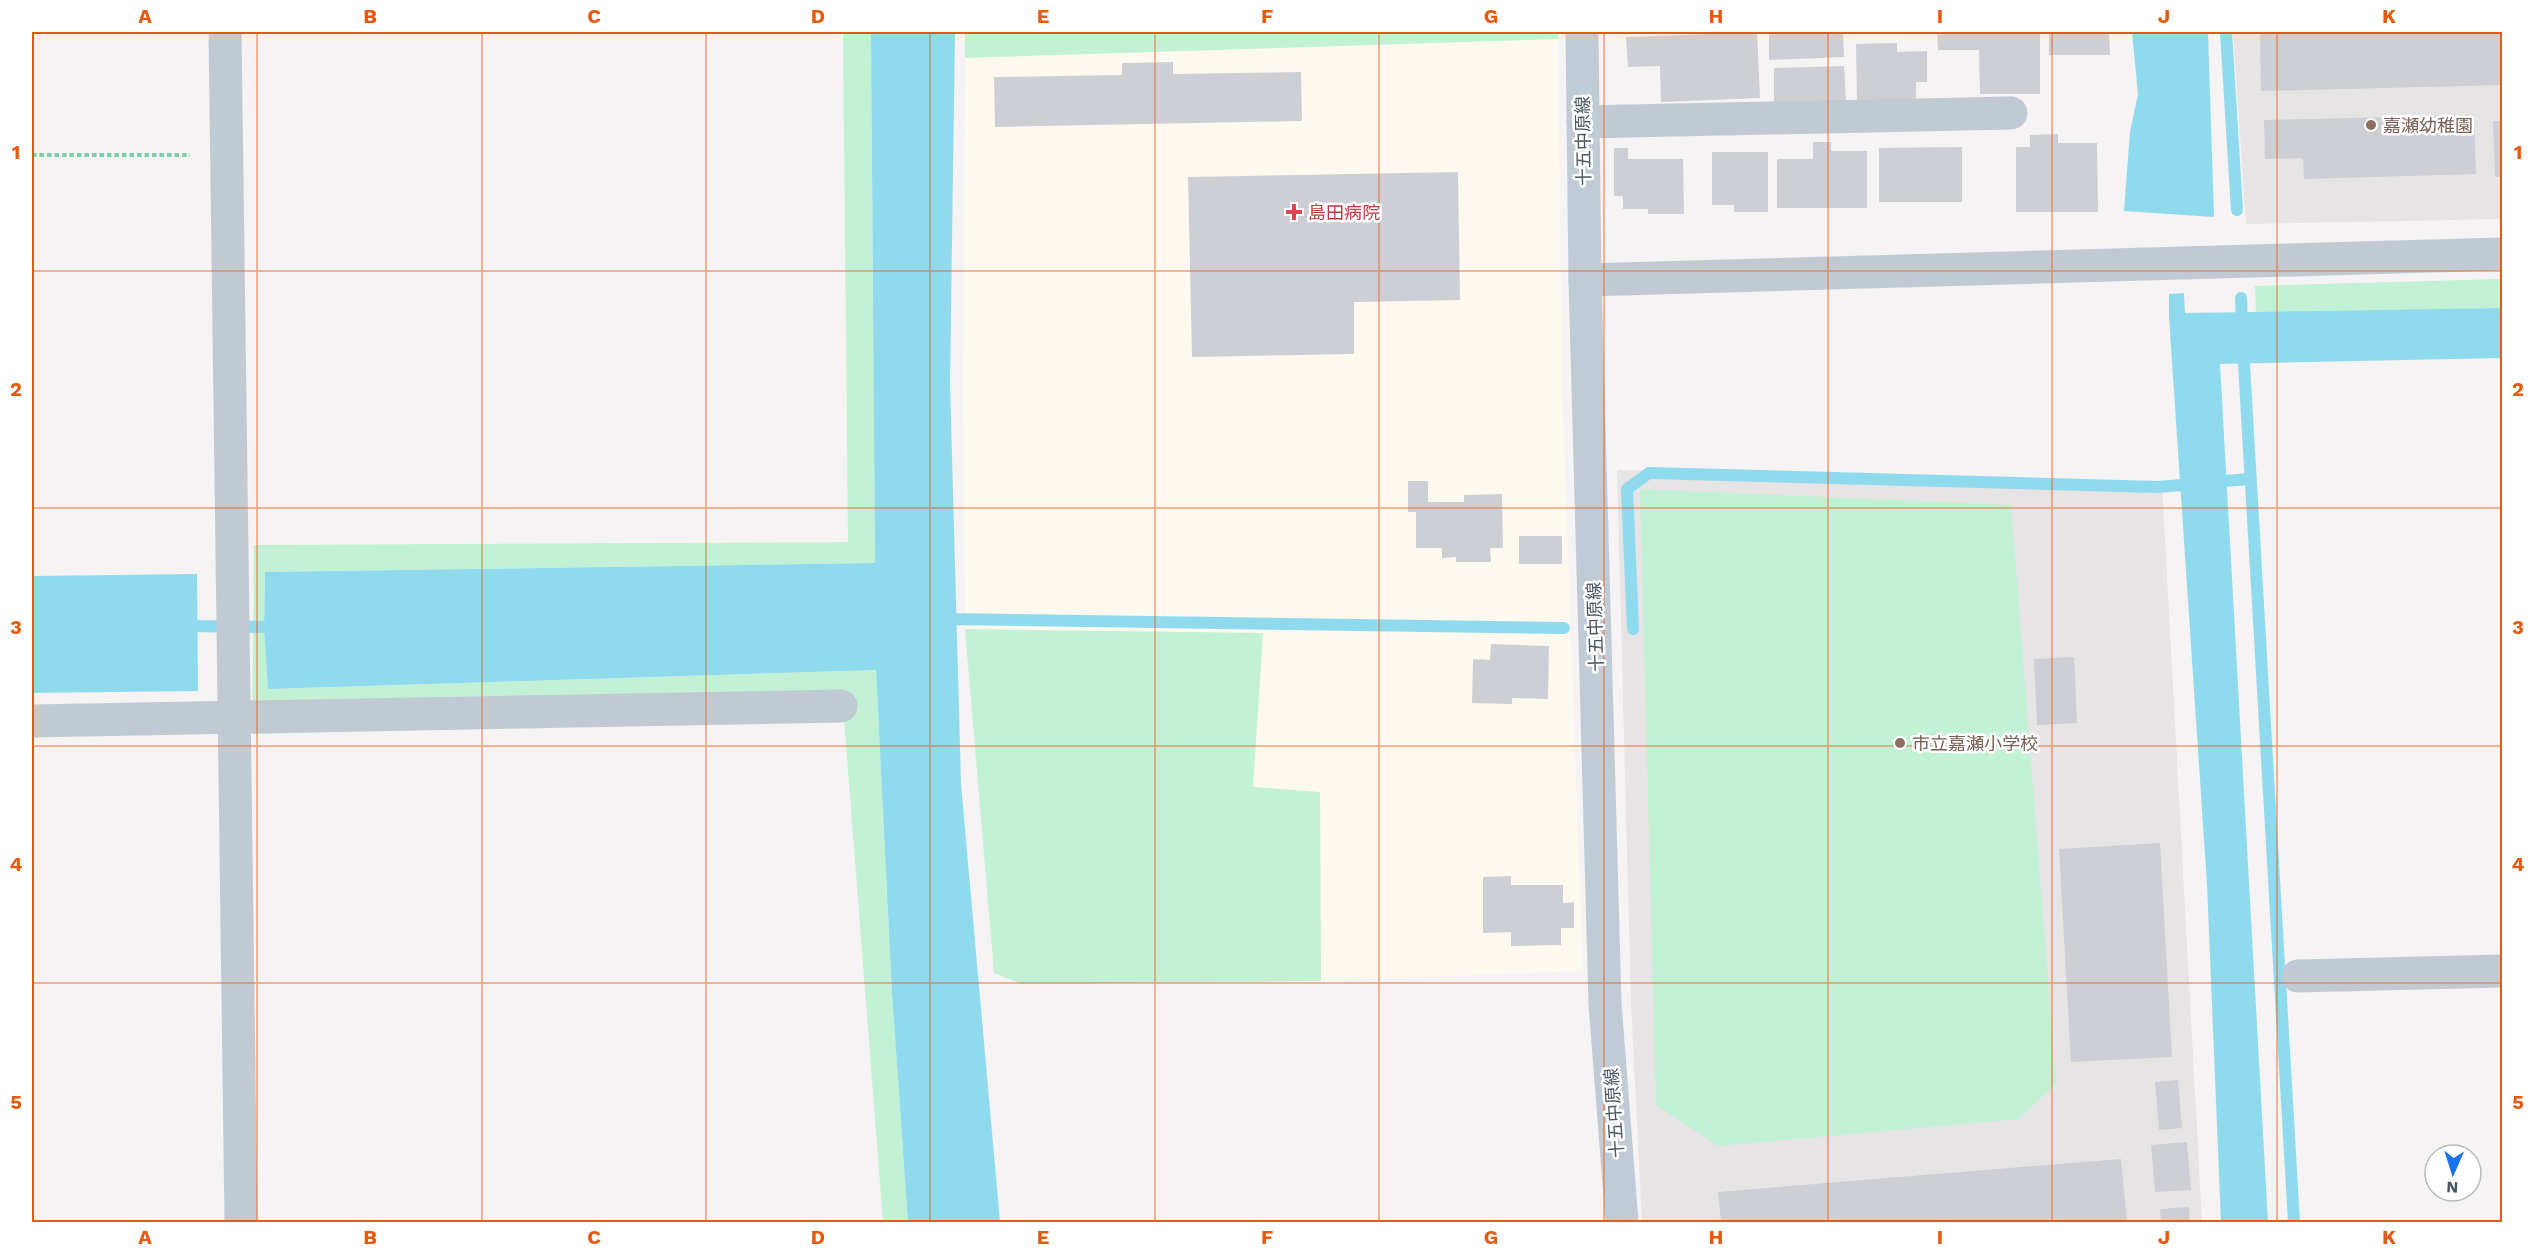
<svg xmlns="http://www.w3.org/2000/svg" width="2534" height="1254" viewBox="0 0 2534 1254" font-family="'Work Sans','Noto Sans JP',sans-serif">
<rect width="100%" height="100%" fill="#f5f3f3"/>
<path fill="#fdf9ef" d="M1558 39 1562 383 1583 971 1321 981 1320 793 1253 788 1263 633 965 629 963 395 965 58Z"/>
<path fill="#e6e4e5" d="M2233 32H2502V219L2246 224Z
M1617 470 2162 484 2202 1222H1642L1631 1003Z"/>
<path fill="#c3f1d5" d="M843 32H871L875 563 265 572 264 627 268 689 876 670 892 993 908 1222H883L844 719 252 734 254 545 848 542Z
M965 32H1558V39L965 58Z
M2502 279V308L2256 313 2255 286Z
M1640 489 2011 505 2056 1084 2019 1119 1718 1146 1656 1105Z
M965 629 1263 633 1253 787 1320 792 1321 981 1021 984 994 973Z"/>
<path fill="#90daee" d="M871 32H955L950 383 961 784 1000 1222H908L892 993 876 670 268 689 264 627 265 572 875 563Z
M2132 32H2208L2214 217 2124 211 2130 132 2138 94Z
M2184 293 2185 313 2502 308V358L2220 364 2268 1222H2221L2207 884 2169 317V294Z
M197 574 198 691 32 693V576Z"/>
<g fill="none" stroke-linecap="round" stroke-linejoin="round">
<path stroke="#90daee" stroke-width="12" d="M2226 32 2237 210
M2241 298 2242 327
M2243 347 2294 1222
M2212 482 2250 479
M942 619 1564 628
M183 626 279 627
M1633 629 1627 489 1649 473 2157 487 2195 484"/>
</g>
<path fill="#cdcfd5" d="M1757 32 1760 98 1661 102 1660 66 1628 67 1626 37Z
M1769 32H1843L1844 57 1769 60Z
M1937 32H2040V94H1980L1979 50H1938Z
M2049 32H2109L2110 55H2049Z
M2260 32H2502V85L2261 91Z
M1897 43V52L1927 51V82H1916V100L1857 101 1856 44Z
M1173 62V74L1301 72 1302 121 995 127 994 77 1122 75V63Z
M1844 66 1846 102 1774 104V68Z
M2474 115 2476 174 2304 179 2303 158 2265 159 2264 120Z
M2493 121H2502V177H2495Z
M2058 134V143H2097L2098 212H2016V147H2030V135Z
M1813 142H1831V151H1867V208H1777V159H1813Z
M1962 147V202H1879V148Z
M1614 148H1628V159H1683L1684 214H1648V209H1623V196H1614Z
M1712 152H1768V212H1734V205H1712Z
M1458 172 1460 300 1354 302V354L1192 357 1188 177Z
M1408 481H1428V502H1464V495L1502 494 1503 548H1490L1491 562H1456V557L1442 558V548H1416V512H1408Z
M1519 536H1562V564H1519Z
M1491 644 1549 646 1548 699 1512 698V704L1472 703 1473 659 1490 660Z
M2074 657 2077 723 2037 725 2034 659Z
M2160 843 2172 1057 2071 1062 2059 849Z
M1511 876V885H1563V903L1574 902V928H1561V945L1511 946V932L1483 933V877Z
M2178 1080 2182 1128 2159 1130 2155 1082Z
M2187 1142 2191 1190 2155 1192 2151 1145Z
M2121 1159 2127 1222H1721L1718 1192Z
M2189 1207 2190 1222H2161L2160 1209Z"/>
<g fill="none" stroke-linecap="round" stroke-linejoin="round">
<path stroke="#7ad0a6" stroke-width="4" stroke-dasharray="4.5 3" stroke-linecap="butt" d="M32 155H190"/>
<path stroke="#c1cad2" stroke-width="33" d="M225 32 241 1222
M1583 122 2011 113
M32 721 841 706
M2298 976 2502 971"/>
<path stroke="#c1cad2" stroke-width="33" d="M1585 280 2502 254"/>
<path stroke="#c1cbd6" stroke-width="33" d="M1582 32 1585 280 1605 1004 1622 1222"/>
</g>
<path fill="none" stroke="#e8590c" stroke-width="1.5" stroke-opacity="0.55" d="M257 32V1222M482 32V1222M706 32V1222M930 32V1222M1155 32V1222M1379 32V1222M1604 32V1222M1828 32V1222M2052 32V1222M2277 32V1222M32 271H2502M32 508H2502M32 746H2502M32 983H2502"/>
<g fill="#8d6e63" stroke="#fff" stroke-width="2">
<circle cx="2371" cy="125" r="6"/>
<circle cx="1900" cy="743" r="6"/>
</g>
<path fill="#e0444e" stroke="#fff" stroke-width="2" d="M1291 203h6v6h6v6h-6v6h-6v-6h-6v-6h6z"/>
<g text-anchor="middle" dominant-baseline="central" stroke-width="5" stroke-linejoin="round" paint-order="stroke">
<g font-size="18" fill="#785e54" stroke="#fff" text-anchor="start">
<text x="2383" y="125">嘉瀬幼稚園</text>
<text x="1912" y="743">市立嘉瀬小学校</text>
</g>
<g font-size="18" fill="#4a5661" stroke="#fff">
<text transform="translate(1583 141) rotate(-91)">十五中原線</text>
<text transform="translate(1595 627) rotate(-92)">十五中原線</text>
<text transform="translate(1614 1113) rotate(-94)">十五中原線</text>
</g>
<g font-size="18" fill="#be3a42" stroke="#fff" text-anchor="start">
<text x="1308" y="212">島田病院</text>
</g>
</g>
<rect width="2534" height="1254" fill="none" stroke="#ffffff" stroke-width="66"/>
<g transform="translate(2453 1173) rotate(183)"><circle r="28" fill="#ffffff" stroke="#b7bbc0" stroke-width="1.5"/>
<path d="M0-4.5L10 22L0 15L-10 22Z" fill="#1a73e8"/>
<text y="-9" font-size="16" font-weight="bold" text-anchor="middle" fill="#4a5661">N</text>
</g>
<rect x="33" y="33" width="2468" height="1188" fill="none" stroke="#e8590c" stroke-width="2"/>
<g font-size="20" text-anchor="middle" font-weight="bold" fill="#e8590c">
<text x="145" y="23">A</text>
<text x="370" y="23">B</text>
<text x="594" y="23">C</text>
<text x="818" y="23">D</text>
<text x="1043" y="23">E</text>
<text x="1267" y="23">F</text>
<text x="1491" y="23">G</text>
<text x="1716" y="23">H</text>
<text x="1940" y="23">I</text>
<text x="2164" y="23">J</text>
<text x="2389" y="23">K</text>
<text x="16" y="159">1</text>
<text x="2518" y="159">1</text>
<text x="16" y="396">2</text>
<text x="2518" y="396">2</text>
<text x="16" y="634">3</text>
<text x="2518" y="634">3</text>
<text x="16" y="871">4</text>
<text x="2518" y="871">4</text>
<text x="16" y="1109">5</text>
<text x="2518" y="1109">5</text>
<text x="145" y="1244">A</text>
<text x="370" y="1244">B</text>
<text x="594" y="1244">C</text>
<text x="818" y="1244">D</text>
<text x="1043" y="1244">E</text>
<text x="1267" y="1244">F</text>
<text x="1491" y="1244">G</text>
<text x="1716" y="1244">H</text>
<text x="1940" y="1244">I</text>
<text x="2164" y="1244">J</text>
<text x="2389" y="1244">K</text>
</g>
</svg>
